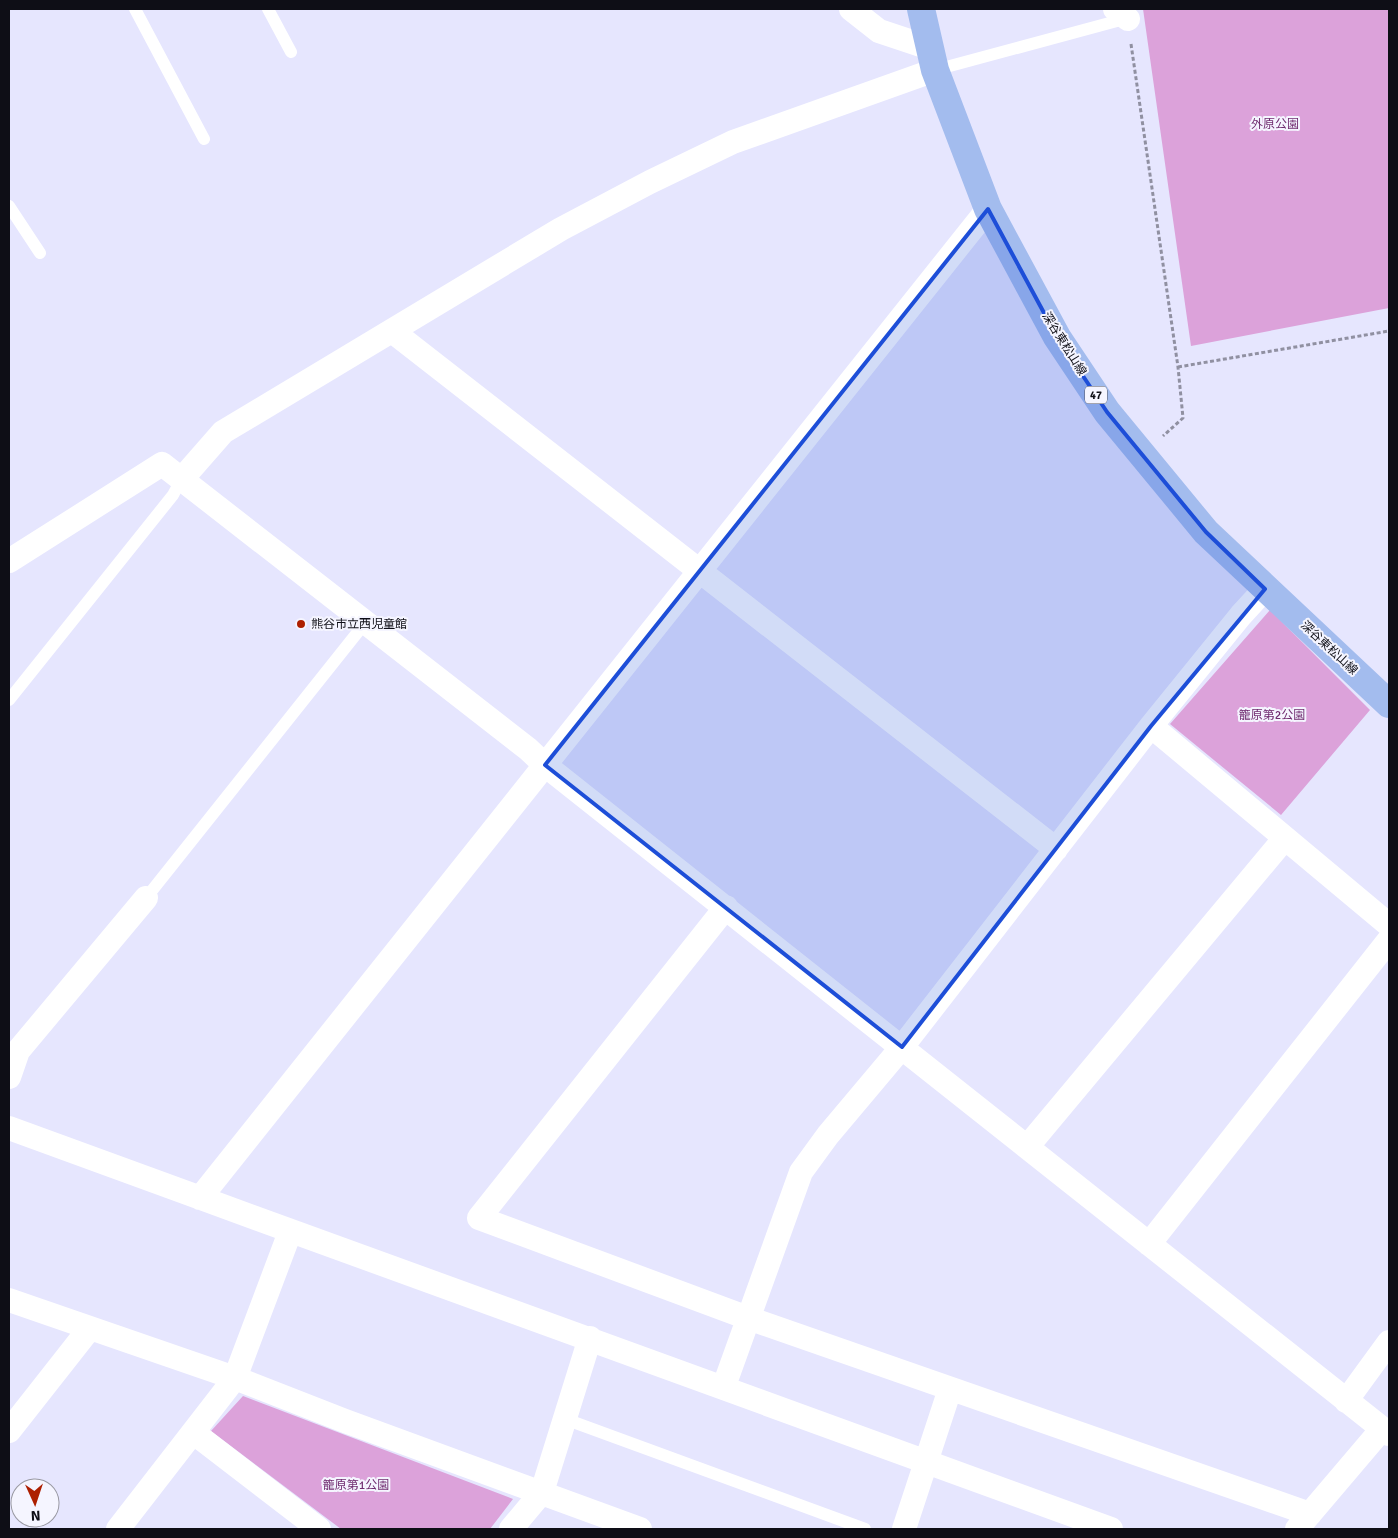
<svg xmlns="http://www.w3.org/2000/svg" width="1398" height="1538" viewBox="0 0 1398 1538" font-family="Signika,'Noto Sans JP',sans-serif">
<rect width="100%" height="100%" fill="#e6e6fe"/>
<path fill="#dca2da" d="M1143 9H1389V308L1191 346Z
M1270 610 1370 710 1281 815 1170 724Z
M243 1396 513 1499 490 1529H341L211 1431Z"/>
<g fill="none" stroke-linecap="round" stroke-linejoin="round">
<path stroke="#9090a1" stroke-width="3" stroke-dasharray="4 2.5" stroke-linecap="butt" d="M1131 44 1178 367 1183 418 1163 436
M1178 367 1389 331"/>
<path stroke="#fff" stroke-width="12" d="M135 9 204 139
M268 9 291 52
M935 70 1128 18
M9 206 40 253
M9 700 173 495 181 480
M146 898 365 623
M565 1419 865 1529"/>
<path stroke="#fff" stroke-width="24" d="M851 9 879 31 930 48
M1115 9 1128 19
M392 331 1056 849
M181 480 223 432 561 229 650 182 733 142 935 70
M9 561 162 464 528 749 545 765 1389 1434
M1151 726 1389 925
M726 907 479 1218 748 1318 1310 1514
M9 1077 18 1051 146 898
M9 1128C376 1263 745 1393 1111 1529
M1027 1147 1285 838
M200 1198C463 868 724 537 988 209
M1149 1244 1389 940
M9 1300 235 1378 345 1421 640 1529
M724 1386 801 1172 828 1135 902 1047 1151 726 1241 615 1265 589
M1346 1401 1389 1342
M9 1431 90 1328
M194 1433 319 1529
M118 1529 235 1378 290 1232
M511 1529 542 1492 590 1338
M904 1529 950 1389
M1297 1529 1382 1429"/>
<path stroke="#a3bcee" stroke-width="28" d="M921 9 935 70 988 209 1057 337 1107 412 1206 532 1389 704"/>
</g>
<path fill="#1d4ed8" fill-opacity="0.2" stroke="#1d4ed8" stroke-width="4" stroke-linejoin="round" d="M988 209 1057 337 1107 412 1206 532 1265 589 1151 726 902 1047 545 765Z"/>
<circle fill="#ad1f00" stroke="#f5f5ff" stroke-width="2" cx="301" cy="624" r="5"/>
<g text-anchor="middle" dominant-baseline="central" stroke-width="4" stroke-linejoin="round" paint-order="stroke">
<rect fill="#f5f5ff" stroke="#53535c" stroke-width="1" x="1085" y="386.5" width="22" height="17" rx="4"/>
<g font-size="11" font-weight="bold" fill="#0e0e16">
<text x="1096" y="395">47</text>
</g>
<g font-size="12" fill="#702c70" stroke="#f5f5ff">
<text x="1275" y="124">外原公園</text>
<text x="1272" y="715">籠原第2公園</text>
<text x="356" y="1485">籠原第1公園</text>
</g>
<g font-size="12" fill="#0e0e16" stroke="#f5f5ff">
<text transform="translate(1064 344) rotate(58)">深谷東松山線</text>
<text transform="translate(1329 648) rotate(43)">深谷東松山線</text>
</g>
<g font-size="12" fill="#0e0e16" stroke="#f5f5ff" text-anchor="start">
<text x="311" y="624">熊谷市立西児童館</text>
</g>
</g>
<rect width="1398" height="1538" fill="none" stroke="#0e0e16" stroke-width="20"/>
<g transform="translate(35 1503) rotate(177)"><circle r="24" fill="#f5f5ff" stroke="#9999a2"/>
<path d="M0-4L9 19L0 12L-9 19Z" fill="#ad1f00"/>
<text y="-8" font-size="14" font-weight="bold" text-anchor="middle" fill="#0e0e16">N</text>
</g>
</svg>
